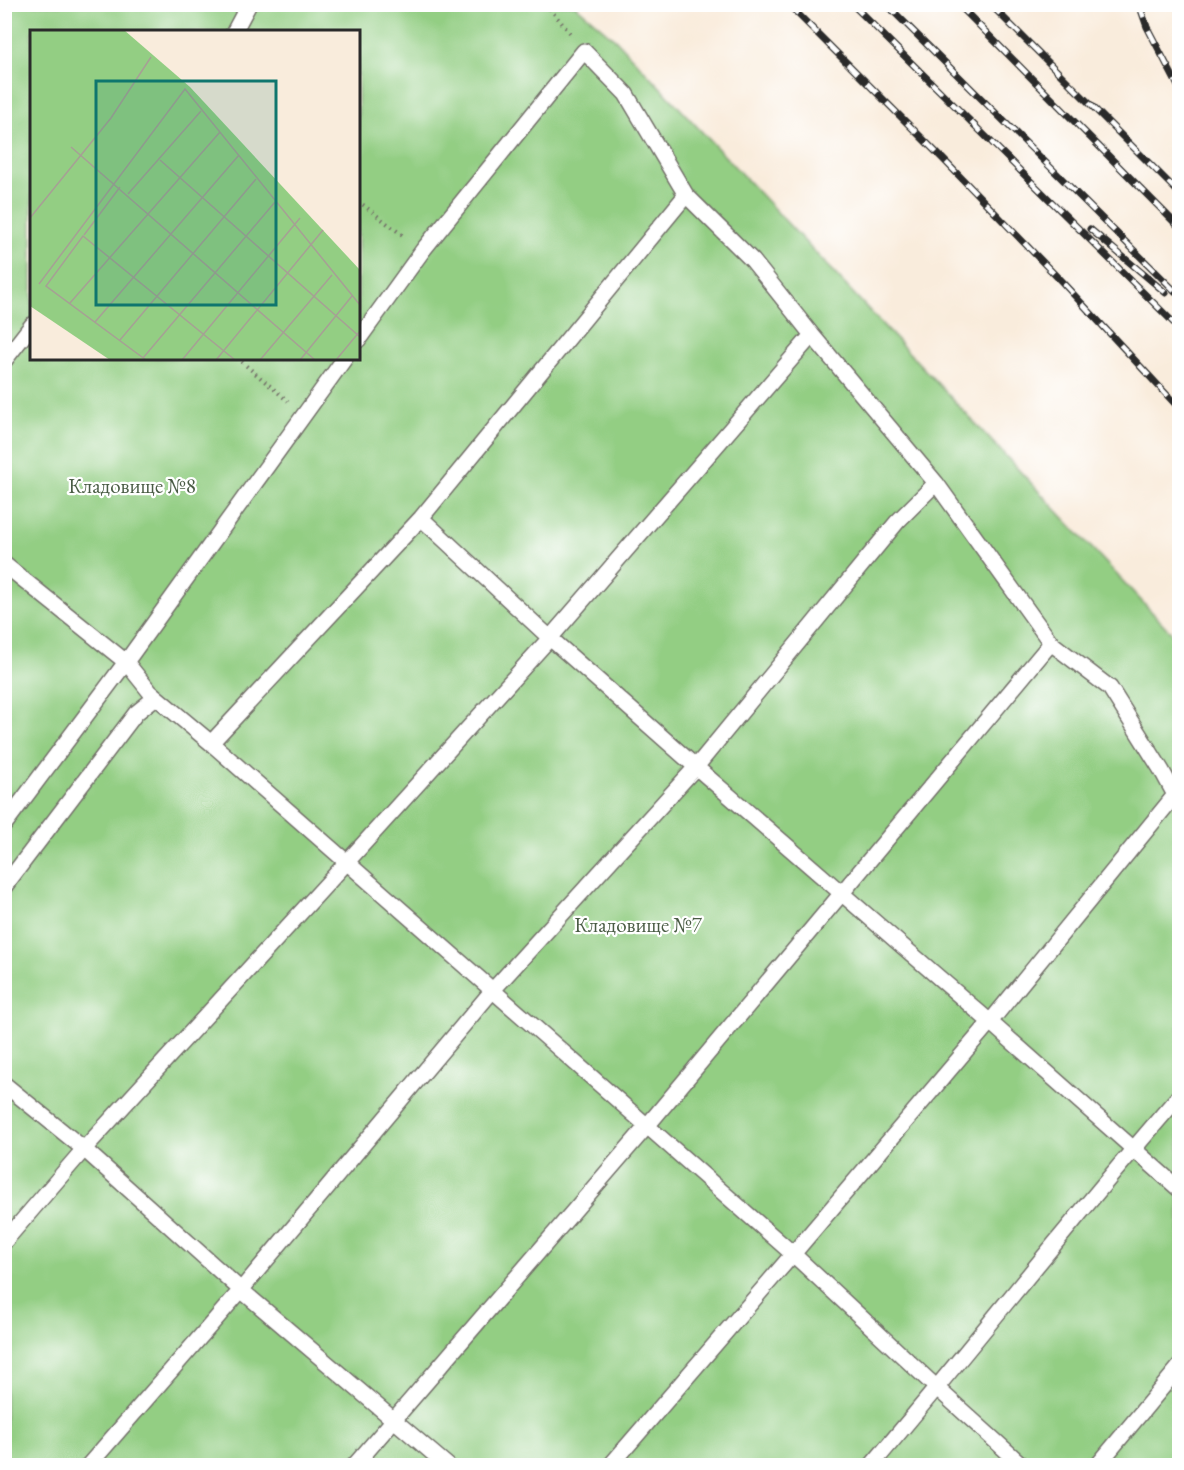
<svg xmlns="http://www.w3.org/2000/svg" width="1184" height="1470" viewBox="0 0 1184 1470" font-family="'EB Garamond',serif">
<rect width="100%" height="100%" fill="#fff"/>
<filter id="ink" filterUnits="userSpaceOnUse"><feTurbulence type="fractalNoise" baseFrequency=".0167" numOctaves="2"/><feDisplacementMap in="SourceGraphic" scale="12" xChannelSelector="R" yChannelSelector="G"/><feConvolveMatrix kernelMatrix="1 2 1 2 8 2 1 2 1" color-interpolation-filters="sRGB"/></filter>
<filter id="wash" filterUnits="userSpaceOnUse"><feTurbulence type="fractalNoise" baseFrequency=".008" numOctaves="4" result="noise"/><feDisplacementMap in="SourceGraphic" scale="24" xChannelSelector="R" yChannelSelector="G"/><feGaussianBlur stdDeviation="1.35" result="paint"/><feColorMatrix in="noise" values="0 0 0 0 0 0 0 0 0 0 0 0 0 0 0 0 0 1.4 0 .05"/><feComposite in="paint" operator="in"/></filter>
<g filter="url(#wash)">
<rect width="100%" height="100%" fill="#f9ecdc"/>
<path fill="#93ce83" stroke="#5f7c57" stroke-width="1.5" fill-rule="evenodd" d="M5 5H575L615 39 1179 641V1465L5 1466ZM32 32H358V358H32Z"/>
</g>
<g filter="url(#ink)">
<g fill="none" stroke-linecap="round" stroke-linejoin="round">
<g stroke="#736f69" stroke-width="18">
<path id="lane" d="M234 32 249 4
M358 340 423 250 584 51 626 94 686 195 753 261 812 335 936 483 1051 643 1110 688 1162 771 1175 795 1180 799
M4 361 32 325
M421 518 550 638 696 767 990 1022 1180 1190
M4 564 126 662 150 692 211 743 793 1254 937 1388 1023 1466
M211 743 421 518 686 195
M4 825 126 662 345 358
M4 887 136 713 156 697
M4 1084 84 1149 241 1290 448 1466
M4 1242 84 1149 347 862 550 638 812 335
M88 1466 241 1290 492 991 696 767 897 522 936 483
M354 1466 647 1126 1051 643
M610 1466 793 1254 990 1022 1175 795
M871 1466C975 1344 1074 1216 1180 1095
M1097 1466 1180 1366"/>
</g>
<path stroke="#736f69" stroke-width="4" stroke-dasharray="1.5 4.5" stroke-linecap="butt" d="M546 4 571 34
M358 201 405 237
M237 358 288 401"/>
<use href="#lane" stroke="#fff" stroke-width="15"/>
<g stroke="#2b2b2b" stroke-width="7">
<path id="rail" d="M788 4 943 159 1062 282 1180 409
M852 4 1180 329
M886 4 1180 296
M958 4 1180 228
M990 4 1180 194
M1139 4 1147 27 1180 90
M1090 229 1166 293"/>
</g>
<use href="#rail" stroke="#fff" stroke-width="4.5" stroke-dasharray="14" stroke-linecap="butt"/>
</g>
</g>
<g text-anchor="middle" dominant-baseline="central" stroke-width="4.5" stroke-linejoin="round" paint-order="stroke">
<g font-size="21" fill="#4a5c45" stroke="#fff">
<text x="132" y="485">Кладовище №8</text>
<text x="638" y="924">Кладовище №7</text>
</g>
</g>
<g transform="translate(30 30)">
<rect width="330" height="330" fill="#f9ecdc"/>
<path d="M0 0H94L160 57 330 240V330H80L0 276Z" fill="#93ce83"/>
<path fill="none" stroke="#a79f95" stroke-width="1.5" d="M41 117 285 330M130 130 330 307M98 164 171 81M0 188 81 88 121 27M54 205 90 157M9 254 155 59 330 275M40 273 190 102M65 292 209 125M90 310 226 149M113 328 245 172M116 330 16 256 53 206 205 330M152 330 270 188M186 330 293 200M230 330 302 245M270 330 322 266M306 330 330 301"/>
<path fill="#0f766e" fill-opacity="0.15" stroke="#0f766e" stroke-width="3" d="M66 51H246V275H66Z"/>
<rect width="330" height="330" fill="none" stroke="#2b2b2b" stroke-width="3"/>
</g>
<rect width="1184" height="1470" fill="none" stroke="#fff" stroke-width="24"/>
</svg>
